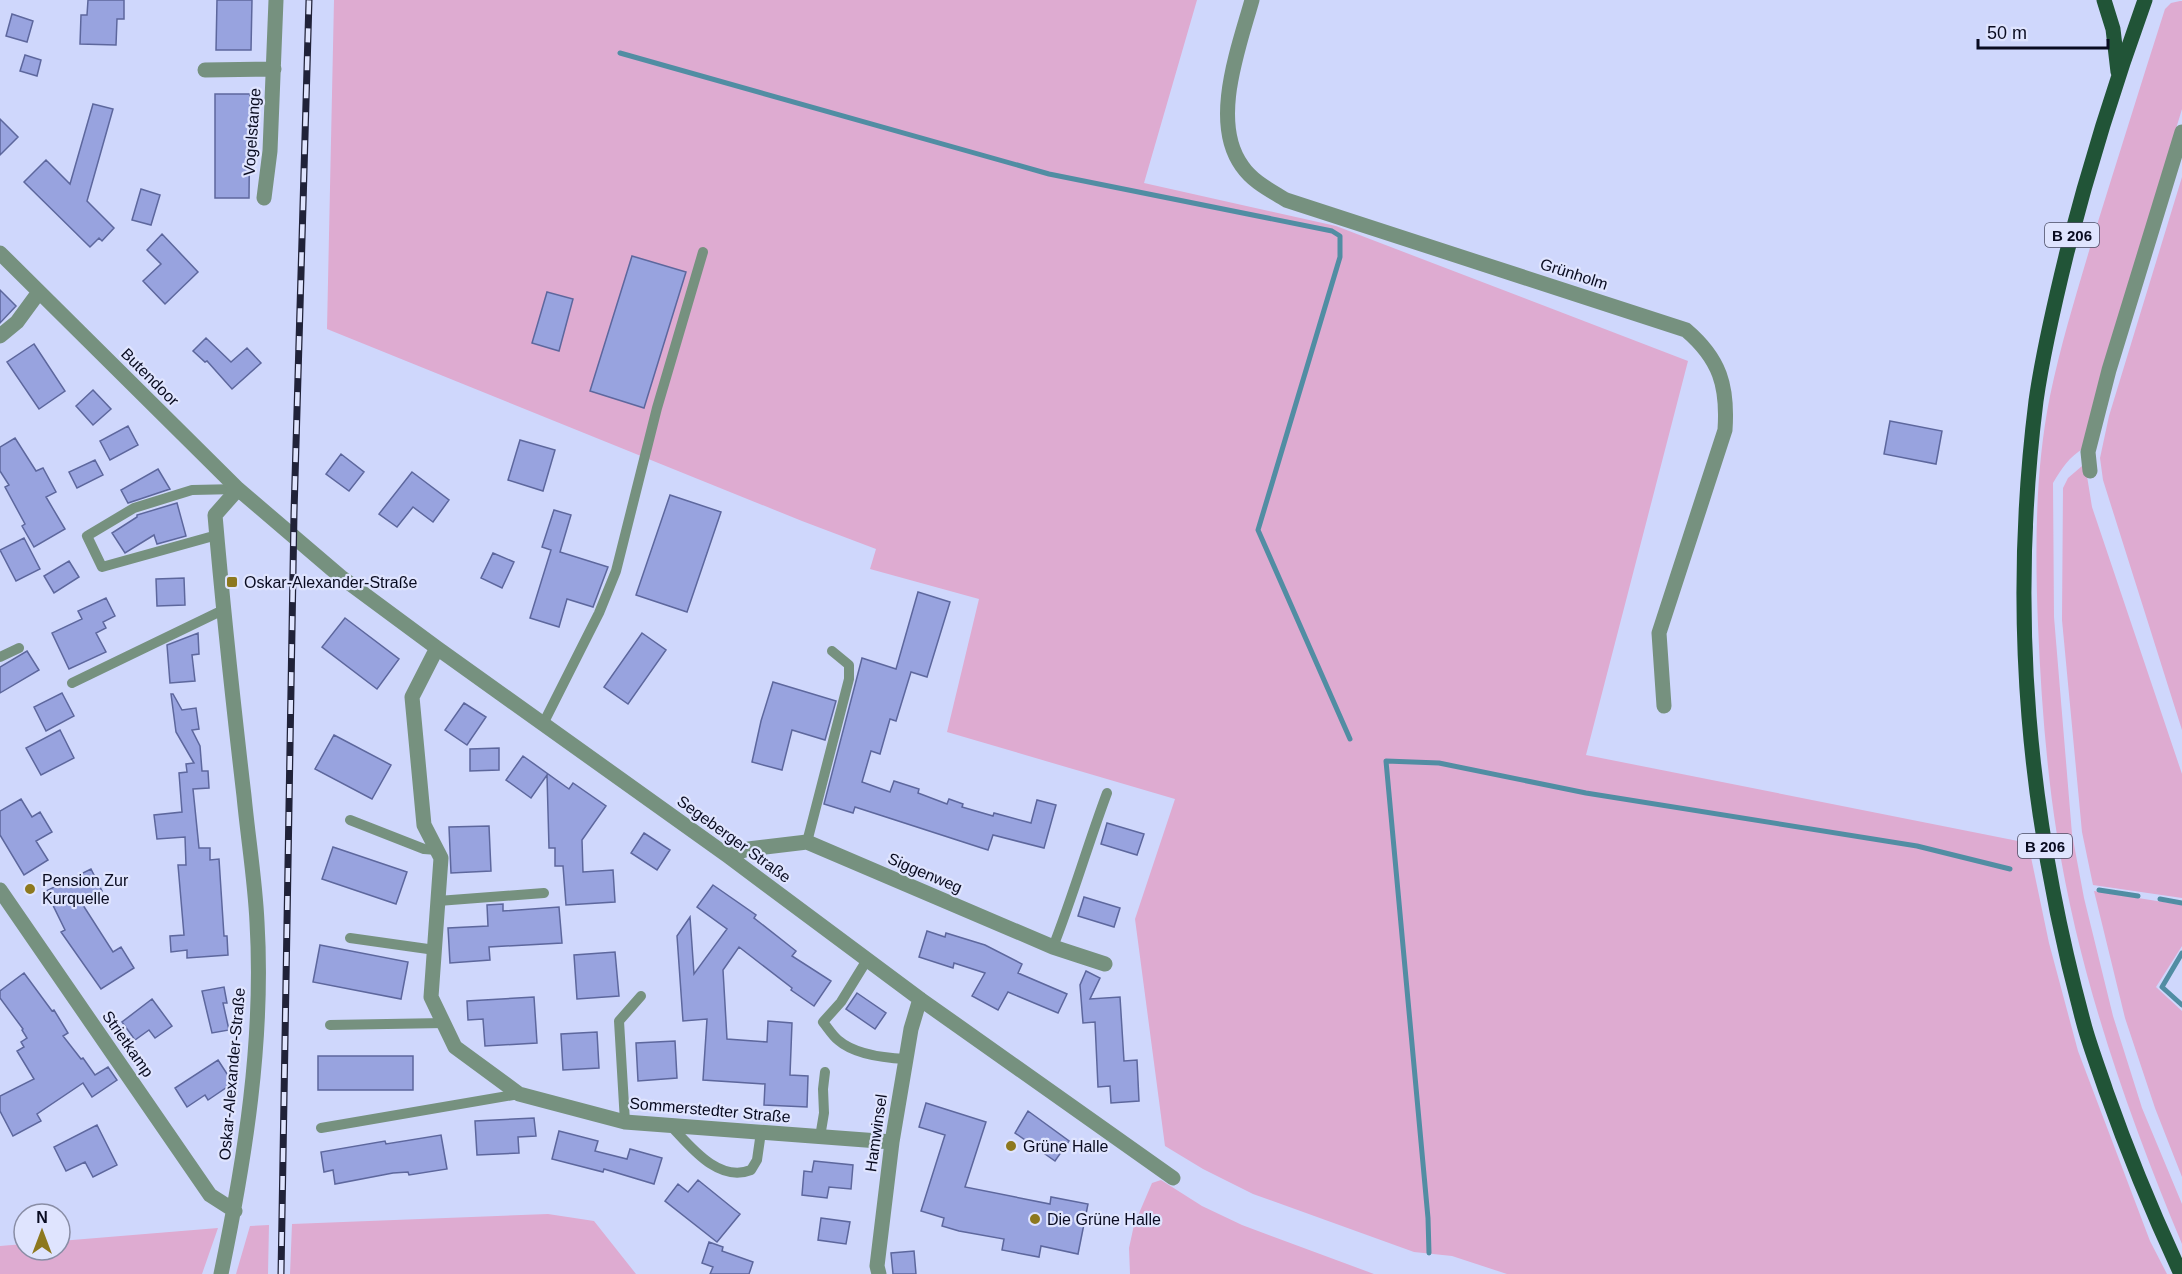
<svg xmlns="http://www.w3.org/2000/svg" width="2182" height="1274" viewBox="0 0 2182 1274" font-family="Arial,sans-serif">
<rect width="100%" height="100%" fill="#cfd7fc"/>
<path fill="#deabd1" d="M334 0H1197L1144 183 1336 226 1688 361 1586 755 2028 843 2049 943 2078 1051 2150 1241 2167 1274H1507L1452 1256 1414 1252 1253 1194 1203 1169 1165 1146 1135 919 1175 799 947 732 979 599 870 569 876 549 802 521 327 329Z
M2180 1H2182V109L2103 369 2084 448C2069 457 2062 468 2053 483L2054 617 2072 834 2084 898 2113 1016 2142 1108 2182 1204V1244C2127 1112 2079 976 2057 835 2046 766 2041 695 2038 625 2035 548 2035 471 2050 396 2061 343 2077 292 2092 241 2116 164 2140 87 2165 9L2171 3Z
M2182 177V730L2103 480 2100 458 2109 416Z
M2082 466 2086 470 2092 507 2182 774V898L2093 885 2082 832 2062 620 2063 488 2068 478Z
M2094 891 2182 905V946L2156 987 2182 1011V1177L2155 1108 2125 1018Z
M1161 1180 1202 1206 1242 1225 1374 1274H1130L1129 1248 1134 1225 1152 1183Z
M548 1214 594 1221 636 1274H290L292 1224Z
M269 1225 268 1274H236L250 1226Z
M218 1228 202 1274H0V1246L24 1244V1250H60V1241Z"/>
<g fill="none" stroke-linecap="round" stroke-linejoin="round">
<path stroke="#518da3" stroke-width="5" d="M620 53 1049 174 1332 231 1340 236V257L1258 530 1350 739
M2099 890 2138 896
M2160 899 2182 903
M2182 953 2162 987 2182 1005
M1429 1253 1428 1218 1386 761 1439 763 1586 793 1917 846 2010 869"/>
</g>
<path fill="#98a3df" stroke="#5d679d" stroke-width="1.5" d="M88 0H124V19H117L116 45 80 44 81 15H87Z
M217 0H252L251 50H216Z
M12 14 33 21 27 42 6 36Z
M25 55 41 60 37 76 20 71Z
M215 94H250L249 198H215Z
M93 104 113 109 87 201 114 228 102 241 99 238 90 247 24 182 46 160 70 184Z
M0 119 18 137 0 155Z
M141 189 160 195 151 225 132 220Z
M162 234 198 272 165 304 143 281 161 264 147 250Z
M632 256 686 272 644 408 590 391Z
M0 290 16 306 0 323Z
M547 292 573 299 559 351 532 343Z
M206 338 231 362 247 348 261 363 232 389 207 361 205 362 193 351Z
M34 344 65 391 39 409 7 362Z
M93 390 111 409 93 425 76 406Z
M1890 421 1942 431 1936 464 1884 454Z
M128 426 138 445 110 460 100 441Z
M15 438 36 471 43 468 56 492 46 497 65 529 34 547 22 526 25 524 5 487 9 485 0 471V447Z
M520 440 555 450 543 491 508 480Z
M341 454 364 472 349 491 326 474Z
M95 460 103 475 77 488 69 472Z
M158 469 170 489 128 503 121 490Z
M412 472 449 500 433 522 413 507 397 527 379 514Z
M670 495 721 512 687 612 636 595Z
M177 503 186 536 157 544 154 535 125 553 112 533 137 517V515Z
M554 510 571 515 560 552 608 567 593 607 567 599 559 627 530 618 551 550 542 547Z
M24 538 40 569 16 581 0 550Z
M493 553 514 562 502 588 481 578Z
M69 561 79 577 54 593 44 576Z
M184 578 185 605 157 606 156 579Z
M918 592 950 602 927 677 911 672 896 721 890 719 880 754 871 751 862 782 890 792 894 781 919 789 918 793 947 804 949 799 963 804 962 807 993 816 994 813 1031 823 1037 800 1056 805 1044 848 993 835 988 850 855 807 853 813 824 804 862 658 896 669Z
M106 598 115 616 103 622 106 628 96 633 106 652 69 669 52 633 82 619 78 611Z
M345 618 399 659 377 689 322 647Z
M198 633 199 654 192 655 195 681 170 683 167 645Z
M642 633 666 650 628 704 604 687Z
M27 651 39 670 0 693V667Z
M773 682 836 701 825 740 792 730 782 770 752 762 761 721Z
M62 693 74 716 46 731 34 707Z
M171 694H173L182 710 196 708 199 729 192 730 200 746 202 771H208L209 788 193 789 199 848H210V860L219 859 224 936H227L228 955 187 958V950L171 952 170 936 184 935 178 865H186L185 837 157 839 154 815 182 812 179 773 187 772 186 764 194 763 176 732Z
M464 703 486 717 467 745 445 730Z
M60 730 74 758 41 775 26 748Z
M334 735 391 765 372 799 315 769Z
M499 748V770L470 771V749Z
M523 756 569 789 573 783 606 806 582 840 583 872 613 870 615 902 566 905 563 866H555V848H549L547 775 531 798 506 780Z
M21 799 32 817 40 812 52 832 36 841 48 860 24 875 0 835V811Z
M1107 823 1144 834 1137 855 1101 844Z
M489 826 491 871 451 873 449 827Z
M644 833 670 850 657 870 631 853Z
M333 847 407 872 396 904 322 879Z
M91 869 102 891 81 902 113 952 121 947 134 968 101 989 61 932 65 930 46 891Z
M713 885 756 915 754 918 796 951 792 956 831 981 814 1006 791 990 792 988 739 947 723 970 727 1039 767 1042 768 1021 792 1023 790 1075 808 1076 807 1107 764 1105 765 1084 703 1080 707 1019 683 1021 677 936 690 917 694 974 727 929 697 907Z
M1084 897 1120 908 1114 927 1078 916Z
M503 904V911L559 907 562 943 489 947 490 960 450 963 448 928 488 926 487 905Z
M927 931 945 937 946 933 985 945 1022 964 1018 973 1067 994 1058 1013 1008 992 998 1010 972 996 985 973 954 963 953 968 919 957Z
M320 945 408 962 401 999 313 982Z
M615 952 619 996 577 999 574 955Z
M1086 971 1100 978 1090 999 1120 997 1124 1061 1137 1060 1139 1101 1111 1103 1110 1086 1098 1087 1095 1022 1083 1023 1080 985Z
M24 973 52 1011 54 1010 68 1033 63 1036 81 1059 83 1058 95 1075 108 1067 117 1080 92 1097 83 1083 37 1114 41 1121 13 1136 0 1111V1096L34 1079 17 1051 24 1047 21 1042 27 1038 22 1030 23 1029 0 998V991Z
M224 987 227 1003H223L229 1030 212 1033 202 991Z
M857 993 886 1013 875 1029 846 1009Z
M534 997 537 1043 485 1046 483 1019 468 1020 467 1001Z
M152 999 172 1026 155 1038 149 1030 135 1040 122 1022Z
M597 1032 599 1068 563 1070 561 1034Z
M675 1041 677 1078 638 1081 636 1043Z
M318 1056H413V1090H318Z
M218 1060 233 1083 208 1100 205 1095 187 1107 175 1088Z
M926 1103 986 1122 965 1187 1050 1204 1051 1197 1088 1204 1078 1254 1041 1246 1039 1257 1002 1250 1004 1239 959 1231 942 1226 944 1218 921 1211 945 1135 919 1127Z
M1028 1111 1069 1141 1055 1161 1015 1133Z
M534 1118 536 1136 518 1137 519 1153 477 1155 475 1121Z
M97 1125 117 1165 93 1177 85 1162 66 1171 54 1147Z
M559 1131 598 1141 595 1151 627 1159 630 1149 662 1158 654 1184 604 1169 603 1172 552 1159Z
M441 1135 447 1169 409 1175 408 1172 393 1173 335 1184 333 1170 324 1172 321 1152 385 1141 386 1144Z
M814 1161 853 1165 851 1189 829 1187 827 1198 802 1195 804 1171 812 1172Z
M698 1180 740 1214 717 1242 665 1201 678 1184 688 1192Z
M821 1218 850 1222 846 1244 818 1240Z
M709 1242 723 1247 722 1251 753 1262 749 1274H710L713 1267 702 1263Z
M914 1251 916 1274H893L891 1253Z"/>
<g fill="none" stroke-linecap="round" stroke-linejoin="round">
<path stroke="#76917f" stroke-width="10" d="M217 535 102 567 87 536 134 508 192 490 238 489
M0 657 19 648
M72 683 223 610
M543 724 599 613 616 571 657 408 703 252
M350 820 424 849 437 850
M807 842 849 679V665L832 651
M438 901 544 893
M350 938 435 950
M1053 947C1073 896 1088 844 1107 793
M867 960 841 1002 823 1022C828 1028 832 1035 838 1040 855 1055 884 1058 906 1059
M330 1025 444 1023
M625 1122 619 1021 641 996
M671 1126C690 1146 718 1183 751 1170L757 1160 761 1132
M321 1128 519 1094
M820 1137 824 1113 823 1089 825 1072"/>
<path stroke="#76917f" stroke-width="15" d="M1252 0C1239 47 1210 122 1242 166 1253 182 1270 190 1286 200L1686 330C1720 359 1728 386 1725 430L1659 633 1664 706
M205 70 274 69
M264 198 270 151 276 0
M0 253 238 489 341 577 437 648 728 856 920 999 1173 1178
M0 336 17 322 39 292
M2090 471 2088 452 2109 370 2182 132
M437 648 412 697 424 825 441 858 431 997 455 1047 519 1094 625 1122 892 1142
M728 856 748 849 807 842 1053 947 1105 964
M0 890 210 1195 235 1211
M221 1274C245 1159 264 1040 257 922 255 880 248 838 244 796 233 702 223 609 215 515L238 489
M879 1274 877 1266 892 1142 906 1059 911 1029 920 999"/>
<path stroke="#215437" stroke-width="15" d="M2104 0 2113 29 2118 72
M2145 0C2115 83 2089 167 2067 252 2055 301 2043 351 2036 401 2009 616 2028 820 2085 1028 2091 1049 2099 1070 2106 1091 2128 1153 2153 1214 2181 1274"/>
<g stroke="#202239" stroke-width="7">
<path id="rail" d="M281 1274 294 513 309 0"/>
</g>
<use href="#rail" stroke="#dfe4fe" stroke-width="4.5" stroke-dasharray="14" stroke-linecap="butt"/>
</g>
<g fill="#8d781e" stroke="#dfe4fe" stroke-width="2">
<rect x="226" y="576" width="12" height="12" rx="3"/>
<circle cx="30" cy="889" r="6"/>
<circle cx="1011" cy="1146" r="6"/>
<circle cx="1035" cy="1219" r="6"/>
</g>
<g text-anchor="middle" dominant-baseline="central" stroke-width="4.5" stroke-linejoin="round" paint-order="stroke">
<g fill="#dfe4fe" stroke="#494c63" stroke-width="1.5">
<rect x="2045" y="223" width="54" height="24" rx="4.5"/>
<rect x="2018" y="834" width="54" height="24" rx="4.5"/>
</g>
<g font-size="15" font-weight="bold" fill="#090b20">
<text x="2072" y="235">B 206</text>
<text x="2045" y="846">B 206</text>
</g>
<g font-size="16" fill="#090b20" stroke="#dfe4fe">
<text transform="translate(252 132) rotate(-86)">Vogelstange</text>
<text transform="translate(1574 274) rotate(18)">Grünholm</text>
<text transform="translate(150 377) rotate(45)">Butendoor</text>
<text transform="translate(734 839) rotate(36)">Segeberger Straße</text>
<text transform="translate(925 873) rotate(23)">Siggenweg</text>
<text transform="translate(128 1044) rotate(55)">Strietkamp</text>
<text transform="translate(232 1074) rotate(-85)">Oskar-Alexander-Straße</text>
<text transform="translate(710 1110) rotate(5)">Sommerstedter Straße</text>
<text transform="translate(876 1133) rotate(-82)">Hamwinsel</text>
</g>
<g font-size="16" fill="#090b20" stroke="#dfe4fe" text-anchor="start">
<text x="244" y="582">Oskar-Alexander-Straße</text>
<text x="42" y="880">Pension Zur<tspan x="42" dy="18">Kurquelle</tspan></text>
<text x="1023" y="1146">Grüne Halle</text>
<text x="1047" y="1219">Die Grüne Halle</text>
</g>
</g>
<g transform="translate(42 1232)"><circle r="28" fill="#dfe4fe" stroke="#898da5" stroke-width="1.5"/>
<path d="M0-4.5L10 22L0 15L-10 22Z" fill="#8d781e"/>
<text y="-9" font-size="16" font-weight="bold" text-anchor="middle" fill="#090b20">N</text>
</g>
<path d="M1978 39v9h130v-9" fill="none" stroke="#090b20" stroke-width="3"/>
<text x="1987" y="39" font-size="18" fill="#090b20" stroke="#dfe4fe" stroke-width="4.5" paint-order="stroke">50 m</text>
</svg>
